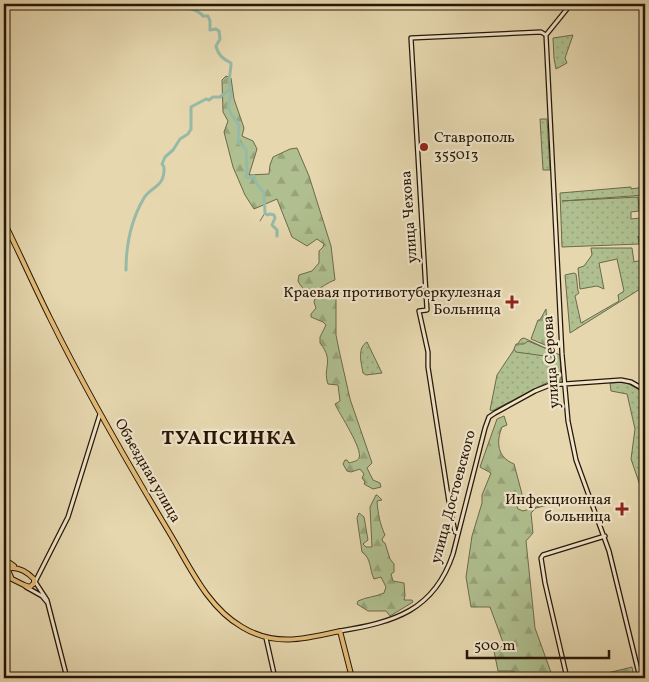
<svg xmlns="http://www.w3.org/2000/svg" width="649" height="682" viewBox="0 0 649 682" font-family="Vollkorn,serif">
<defs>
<pattern id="grass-dots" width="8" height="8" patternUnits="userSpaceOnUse" patternTransform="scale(1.25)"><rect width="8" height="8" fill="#afbf8f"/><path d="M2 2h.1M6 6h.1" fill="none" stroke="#97a37a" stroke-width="1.8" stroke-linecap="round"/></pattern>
<pattern id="forest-firs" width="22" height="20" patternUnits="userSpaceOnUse" patternTransform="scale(1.25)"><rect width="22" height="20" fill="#afbf8f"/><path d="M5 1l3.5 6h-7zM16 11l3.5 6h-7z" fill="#97a37a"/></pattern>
</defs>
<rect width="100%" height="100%" fill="#e6d7af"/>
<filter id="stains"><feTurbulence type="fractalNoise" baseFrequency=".004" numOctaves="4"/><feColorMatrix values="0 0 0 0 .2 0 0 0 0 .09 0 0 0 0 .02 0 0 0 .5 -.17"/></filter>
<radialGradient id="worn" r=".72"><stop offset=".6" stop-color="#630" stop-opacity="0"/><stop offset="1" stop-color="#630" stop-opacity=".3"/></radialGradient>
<path fill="url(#grass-dots)" stroke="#6b6a4a" d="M573 35 565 58 567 63 556 69 554 58 553 38Z
M540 119H547L550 170H543Z
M631 187V189L645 187V195L562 201 638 197 639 211 631 212V219L640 218 641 243 638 236 639 244 562 247 560 193Z
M591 248H632L634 262 637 261 644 262 645 286 570 333 565 275 574 273 576 274 578 291 579 293 575 296 581 323 619 301 618 295 624 291 617 259 599 263 604 289 597 286 580 289 578 268 584 266 592 255Z
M524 338 560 355 561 380 548 382 492 411 490 410 497 375 521 339Z
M367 342 382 373 366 375 363 373C361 362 357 348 367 342Z
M625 382 645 393V500L631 459 635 429 628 398 627 394 611 391 610 383Z"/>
<path fill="url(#forest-firs)" stroke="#6b6a4a" d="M226 76 231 78 234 99 244 128 242 136 253 141 257 149 249 175 269 174 270 165 273 157 290 149 297 148 309 176 331 246 335 280C320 285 309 303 298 281L299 275 312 271 319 263V251L323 247 324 244 317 239 307 246 292 237 277 199 254 209 245 195 233 167 224 132 228 121 223 112 222 80Z
M334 294 336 296V335L339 350 350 399 372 463 367 468 373 480 380 483 381 487 373 489 364 484 365 482 362 478 364 474 360 469 351 472 347 471 343 464 345 460H347L349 463C352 462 358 461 359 458 363 449 340 415 335 404L340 401 338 385 328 384C322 367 335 362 320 343V337L326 325 323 322 311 317V314L316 308 314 302 315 299Z
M546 309 548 342H551L552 348 531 339 538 320H540Z
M528 341 552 351V357L516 352 514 349 516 344H524Z
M504 416 507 425 502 427C496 442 497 457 514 464L522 494 521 501 516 504 518 509 523 511 546 504 548 505 536 508 531 513 533 533 526 541 535 628 553 678H524L513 671H498L494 651 504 645 490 607H471L466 577 472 536 482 503V495L491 473 480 467 497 419Z
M376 495H377L382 500 377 501C378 514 380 524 385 535L382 539 383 542 385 543 390 559 394 564V572L391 574 393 581 404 583 405 596 404 600H412L413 602 390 616 386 611H368L357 604 358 601C366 597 375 597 384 593L386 587 381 577 374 579C369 569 372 559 362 552L357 518 359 513 364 517 368 540 363 544 366 547H372L370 507Z
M632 667 634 678H587Z"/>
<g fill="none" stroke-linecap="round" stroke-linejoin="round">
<path stroke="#6a7866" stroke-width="1" d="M260 221 265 213"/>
<path stroke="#97baa7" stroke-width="3" d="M178 4C187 9 197 8 203 16H208L210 21V30L216 29 219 31 220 39 216 46C218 55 223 59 231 63V65L229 82 231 95 228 106 231 114 239 125 238 142 246 149 247 170 246 177 248 178 254 176 256 183 264 193 265 213 267 215 270 214 274 215 275 218 272 225 277 230V236
M126 270C126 245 131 220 144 198 151 186 165 188 164 167L162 164 165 157 173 150 180 139 188 134 191 129V107L206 99 209 100 213 97H220L230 89"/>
<g stroke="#271605" stroke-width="5.5">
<path id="secondary" d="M546 35 562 354 568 421 576 460 609 551 640 678
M546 35 571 4
M458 533 455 532 449 502 428 367V352L419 311 427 310 411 38 541 32 546 35
M34 580 47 600 67 678
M34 584 68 517 100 414
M26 587 42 596 47 602
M340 631C394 622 434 611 453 554L485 428 489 417 495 413 535 391 550 385 621 380 631 382 645 390
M266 638 275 678
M567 678 545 583 541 558 543 555 605 536"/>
</g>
<g stroke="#271605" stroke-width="6">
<path id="primary" d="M4 222C20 254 34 286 50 318 86 391 127 462 169 532 189 565 207 607 242 627 275 647 305 639 340 631L352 678
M4 552 7 561 14 566
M4 561 11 577
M4 570C15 565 26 571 34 579V583L30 587 24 585 4 575"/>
</g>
<use href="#secondary" stroke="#efe5cb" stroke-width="3"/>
<use href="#primary" stroke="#e3bc78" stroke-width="4"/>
</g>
<g fill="#8f2418" stroke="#efe5cb" stroke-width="2">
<circle cx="424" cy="147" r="5"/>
<path d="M509.5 294.5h5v5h5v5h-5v5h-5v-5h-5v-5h5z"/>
<path d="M619.5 501.5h5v5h5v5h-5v5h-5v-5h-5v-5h5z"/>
</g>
<g text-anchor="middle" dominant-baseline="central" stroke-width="4.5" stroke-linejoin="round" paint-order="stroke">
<g font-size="15" fill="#271605" stroke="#efe5cb" text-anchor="end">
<text x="434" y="138" text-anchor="start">Ставрополь<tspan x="434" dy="17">355013</tspan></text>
<text x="501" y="293">Краевая противотуберкулезная<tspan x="501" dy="17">Больница</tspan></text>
<text x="611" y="500">Инфекционная<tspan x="611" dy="17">больница</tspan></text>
</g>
<g font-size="15" fill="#271605" stroke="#efe5cb">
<text transform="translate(410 217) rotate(-94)">улица Чехова</text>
<text transform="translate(552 362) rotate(-94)">улица Серова</text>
<text transform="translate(147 471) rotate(60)">Объездная улица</text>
<text transform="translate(454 497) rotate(-75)">улица Достоевского</text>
</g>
<g font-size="20" font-weight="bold" letter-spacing="1" fill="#271605" stroke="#efe5cb">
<text x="229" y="439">ТУАПСИНКА</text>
</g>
</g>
<rect width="649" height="682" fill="none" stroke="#e6d7af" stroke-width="20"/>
<rect x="5" y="5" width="639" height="672" fill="none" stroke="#271605" stroke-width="2.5"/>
<rect x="10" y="10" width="629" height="662" fill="none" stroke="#271605"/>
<path d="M467 650v8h142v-8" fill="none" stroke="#271605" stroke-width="2.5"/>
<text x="474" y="650" font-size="15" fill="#271605" stroke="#efe5cb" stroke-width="4" paint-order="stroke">500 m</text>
<rect width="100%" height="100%" filter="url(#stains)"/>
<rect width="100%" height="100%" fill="url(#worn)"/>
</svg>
